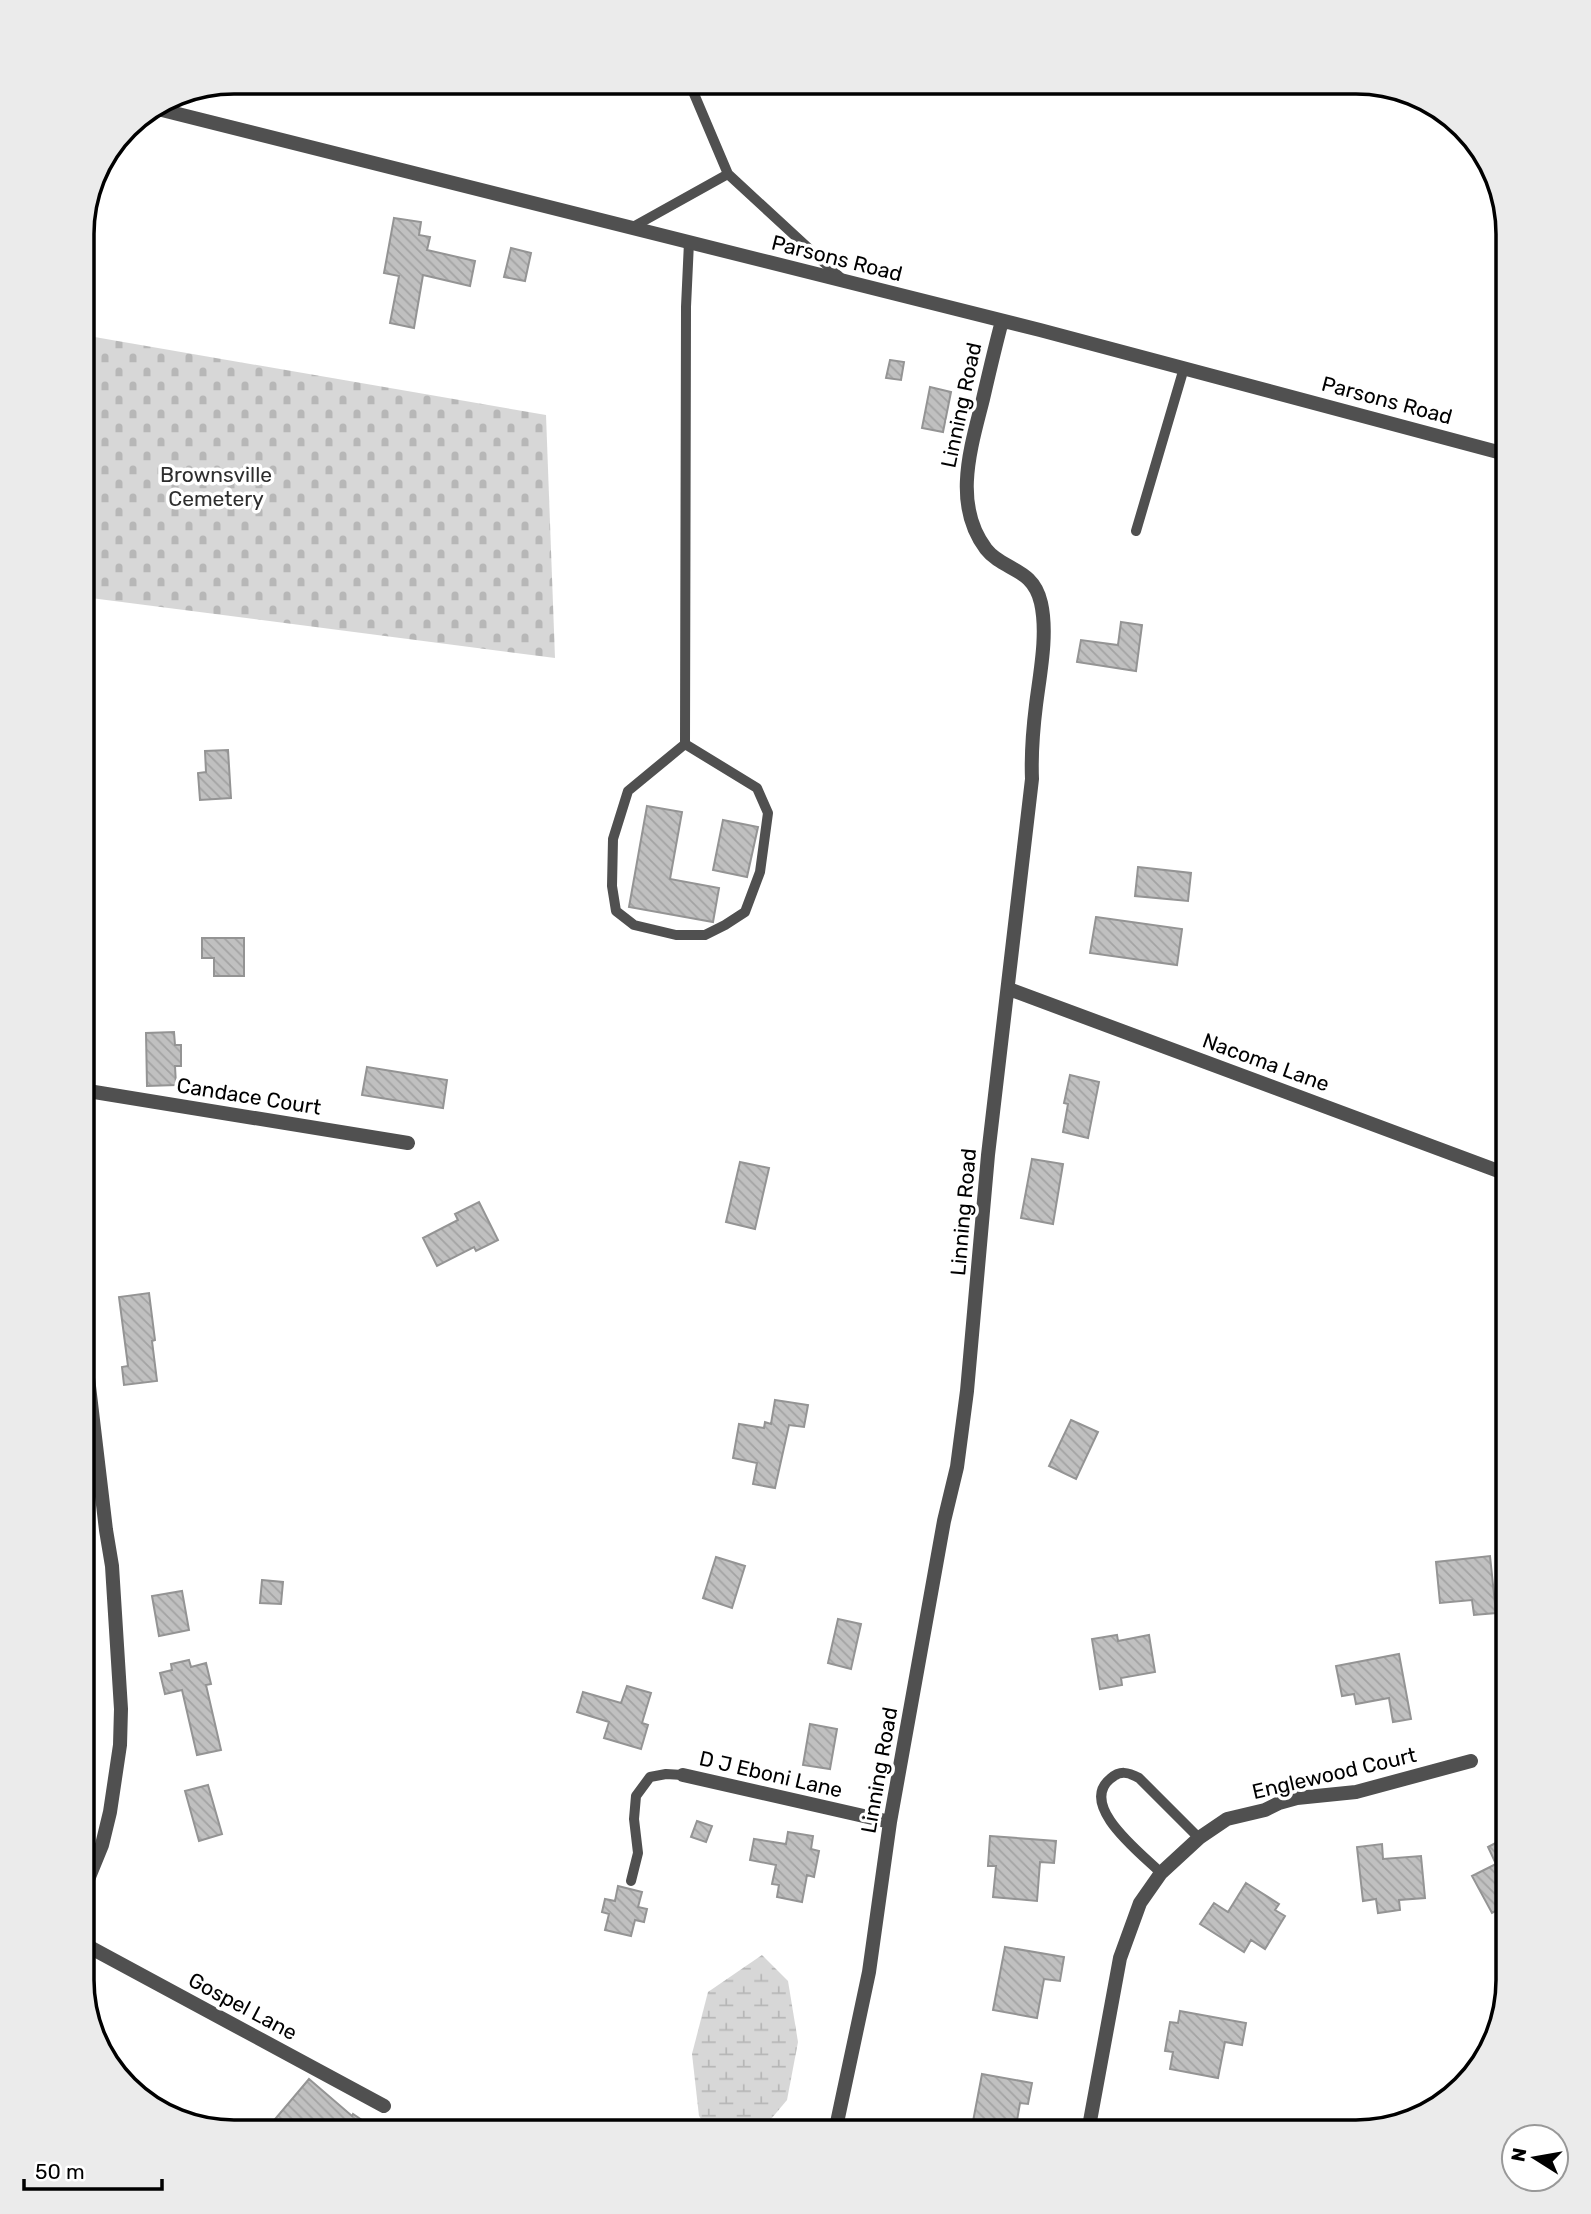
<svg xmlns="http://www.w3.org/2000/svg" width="1591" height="2214" viewBox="0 0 1591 2214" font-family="Rubik,sans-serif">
<defs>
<pattern id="wetland-marsh" width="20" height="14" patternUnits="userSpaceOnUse" patternTransform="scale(1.75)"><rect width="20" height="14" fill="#d7d7d7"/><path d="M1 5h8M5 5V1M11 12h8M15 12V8" fill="none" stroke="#b7b7b7"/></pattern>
<pattern id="cemetery-stones" width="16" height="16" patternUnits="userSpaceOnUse" patternTransform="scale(1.75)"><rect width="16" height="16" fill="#d7d7d7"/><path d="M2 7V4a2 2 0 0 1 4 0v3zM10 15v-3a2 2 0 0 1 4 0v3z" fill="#b7b7b7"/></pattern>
<pattern id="building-back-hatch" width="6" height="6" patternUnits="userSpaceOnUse" patternTransform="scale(1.75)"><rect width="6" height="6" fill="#c0c0c0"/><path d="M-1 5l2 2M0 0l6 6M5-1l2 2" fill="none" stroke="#a3a3a3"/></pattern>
</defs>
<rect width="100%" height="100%" fill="#fff"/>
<path fill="url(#wetland-marsh)" d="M762 1955 788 1981 798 2042 787 2100 760 2132H711L699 2116 692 2054 708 1992Z"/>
<path fill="url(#cemetery-stones)" d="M83 335 546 415 555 658 83 597Z"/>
<path fill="url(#building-back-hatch)" stroke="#949494" stroke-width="2" d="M394 218 421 222 419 235 430 237 427 250 475 261 470 286 423 275 414 328 390 323 399 276 384 273Z
M511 248 531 253 525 281 504 277Z
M890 360 904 362 901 380 886 378Z
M930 387 951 392 943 432 922 428Z
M1121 622 1142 625 1136 671 1077 662 1081 640 1118 645Z
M228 750 231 798 200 800 198 773 206 772 205 751Z
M647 806 682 812 670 879 719 888 713 922 629 907Z
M723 820 758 827 747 877 713 870Z
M1138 867 1191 873 1188 901 1135 896Z
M1096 917 1182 929 1177 965 1090 953Z
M202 938H244V976H214V958H202Z
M174 1032 175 1045H181V1066H175L176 1085 147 1086 146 1033Z
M367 1067 447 1080 443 1108 362 1095Z
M1070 1075 1099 1082 1088 1138 1063 1132 1068 1104 1064 1103Z
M1032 1159 1063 1164 1053 1224 1021 1218Z
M740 1162 769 1168 755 1229 726 1222Z
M479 1202 498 1240 476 1251 474 1247 437 1266 423 1238 458 1220 455 1214Z
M149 1293 155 1340 152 1341 157 1381 124 1385 122 1367 128 1366 119 1297Z
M775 1400 808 1405 804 1427 789 1425 775 1488 753 1484 757 1463 733 1458 739 1424 764 1428 765 1422 771 1424Z
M1071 1420 1098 1432 1076 1479 1049 1466Z
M1490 1556 1496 1613 1474 1615 1472 1600 1440 1603 1436 1562Z
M716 1557 745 1566 732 1608 703 1598Z
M262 1580 283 1582 281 1604 260 1603Z
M182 1591 189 1630 159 1636 152 1596Z
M838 1619 861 1624 851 1669 828 1663Z
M1117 1635 1118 1641 1149 1635 1155 1672 1121 1678 1122 1685 1100 1689 1092 1639Z
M1399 1654 1411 1719 1393 1722 1389 1698 1356 1704 1354 1694 1342 1696 1336 1666Z
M189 1660 191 1667 206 1663 211 1684 206 1685 221 1750 197 1755 182 1690 165 1694 160 1673 172 1670 171 1664Z
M627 1686 651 1693 642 1723 648 1725 641 1749 604 1738 609 1722 577 1712 583 1692 621 1703Z
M810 1724 837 1729 830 1769 803 1765Z
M208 1785 222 1834 199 1841 185 1791Z
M697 1821 712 1826 706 1842 691 1837Z
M788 1832 813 1836 811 1849 819 1851 814 1877 807 1875 802 1902 777 1897 779 1885 772 1884 776 1865 750 1860 754 1839 786 1844Z
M990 1836 1056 1841 1054 1863 1040 1862 1037 1901 993 1897 996 1866H988Z
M1509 1836V1904L1492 1913 1472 1876 1496 1864 1488 1847Z
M1382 1844 1383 1859 1421 1856 1425 1898 1399 1900 1400 1910 1378 1913 1376 1899 1363 1901 1357 1847Z
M1246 1883 1279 1904 1275 1910 1285 1916 1265 1949 1251 1940 1244 1952 1200 1924 1214 1903 1228 1912Z
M618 1886 642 1892 638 1907 647 1909 644 1922 635 1920 631 1936 605 1930 609 1914 602 1912 605 1899 615 1901Z
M1005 1947 1064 1957 1060 1981 1044 1979 1037 2018 993 2010Z
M1180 2011 1246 2023 1242 2045 1225 2042 1218 2078 1170 2069 1173 2052 1165 2051 1170 2022 1178 2023Z
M982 2074 1032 2083 1028 2104 1020 2103 1015 2132H971Z
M309 2079 352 2116 353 2114 378 2131H265Z"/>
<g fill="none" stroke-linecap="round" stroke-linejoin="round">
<path stroke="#505050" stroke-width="10" d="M689 82 728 174 843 280
M631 228 728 174
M1136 531 1184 368
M685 744 757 788 768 813 760 872 745 912 725 925 705 935H676L634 925 616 911 612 886 613 839 628 791 685 744 686 307 689 242
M1161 1873C1142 1854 1078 1806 1110 1779 1120 1770 1128 1772 1139 1778L1199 1838
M631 1881 638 1853 634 1819 636 1796 650 1777 666 1774 683 1775"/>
<path stroke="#505050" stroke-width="14" d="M154 108 1040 330 1509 455
M1009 989 1509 1175
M82 1090 408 1143
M683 1775 890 1822
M82 1894 102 1845 110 1812 120 1745 121 1709 112 1566 106 1530 82 1327
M82 1943 384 2106
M835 2132 869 1972 890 1822 944 1521 957 1467 967 1391 988 1155 1032 779C1031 754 1033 729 1036 705 1040 673 1048 634 1041 603 1033 567 1003 571 986 549 952 504 971 447 983 399 989 373 995 347 1002 321
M1088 2132 1120 1958 1140 1903 1161 1873 1199 1838 1227 1819 1265 1810 1279 1803 1297 1798 1356 1792 1471 1761"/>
</g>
<g text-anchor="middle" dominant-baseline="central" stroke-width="7" stroke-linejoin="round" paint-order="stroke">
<g font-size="21" fill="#000" stroke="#fff">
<text transform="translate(837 258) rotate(14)">Parsons Road</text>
<text transform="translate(1387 400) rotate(15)">Parsons Road</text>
<text transform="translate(961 405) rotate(-78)">Linning Road</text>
<text transform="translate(1266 1062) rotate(20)">Nacoma Lane</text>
<text transform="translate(249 1096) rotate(9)">Candace Court</text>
<text transform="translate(963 1212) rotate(-85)">Linning Road</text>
<text transform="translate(879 1770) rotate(-80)">Linning Road</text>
<text transform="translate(1334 1773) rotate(-13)">Englewood Court</text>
<text transform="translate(771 1774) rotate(13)">D J Eboni Lane</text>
<text transform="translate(243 2006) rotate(28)">Gospel Lane</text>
</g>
<g font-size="21" fill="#2e2e2e" stroke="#fff">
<text x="216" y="474">Brownsville<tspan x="216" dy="24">Cemetery</tspan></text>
</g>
</g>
<path d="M0 0H1591V2214H0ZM234 94H1356A140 140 0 0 1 1496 234V1980A140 140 0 0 1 1356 2120H234A140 140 0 0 1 94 1980V234A140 140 0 0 1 234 94Z" fill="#ebebeb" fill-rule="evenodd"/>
<path fill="none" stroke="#000" stroke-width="3.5" d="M234 94H1356A140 140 0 0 1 1496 234V1980A140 140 0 0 1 1356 2120H234A140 140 0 0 1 94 1980V234A140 140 0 0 1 234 94Z"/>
<g transform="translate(1535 2158) rotate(281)"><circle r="33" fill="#ffffff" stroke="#999999" stroke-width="2"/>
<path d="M0-5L12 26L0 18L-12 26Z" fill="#000000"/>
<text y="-10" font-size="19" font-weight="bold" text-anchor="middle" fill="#000000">N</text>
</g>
<path d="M24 2179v10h138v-10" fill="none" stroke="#000000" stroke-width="3.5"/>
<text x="35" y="2179" font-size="21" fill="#000000" stroke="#ffffff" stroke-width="5" paint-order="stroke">50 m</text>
</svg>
